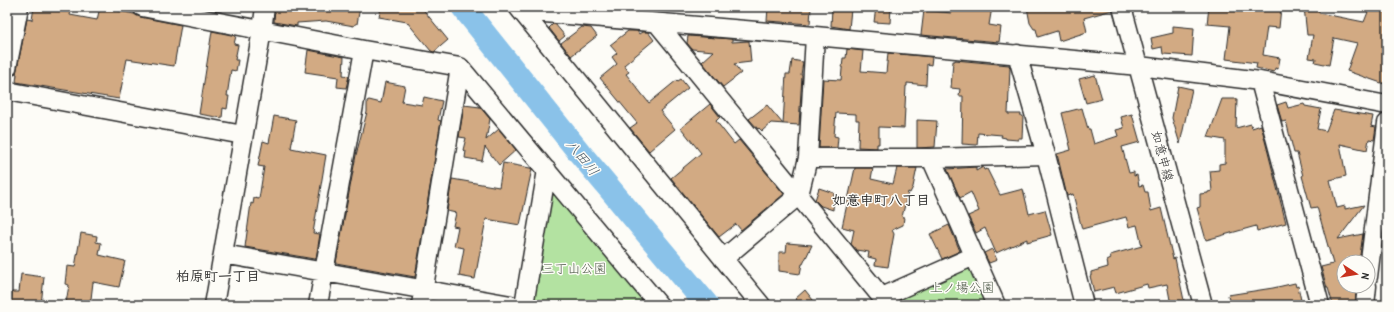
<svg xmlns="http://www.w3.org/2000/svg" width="1394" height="312" viewBox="0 0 1394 312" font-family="'Patrick Hand','Klee One',sans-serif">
<rect width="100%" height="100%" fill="#fdfcf7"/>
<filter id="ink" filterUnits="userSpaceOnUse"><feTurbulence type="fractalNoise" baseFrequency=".025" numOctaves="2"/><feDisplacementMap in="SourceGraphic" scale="8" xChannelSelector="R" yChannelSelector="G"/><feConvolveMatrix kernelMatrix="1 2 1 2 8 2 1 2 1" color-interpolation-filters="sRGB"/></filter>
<g filter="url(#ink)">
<path fill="#b3e2a1" stroke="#6f8666" d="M559 190 643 299 635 305H553L535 302 531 297 549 193Z
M973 266 991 305 895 304 896 298Z"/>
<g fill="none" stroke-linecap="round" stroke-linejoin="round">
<path stroke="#8ac2e9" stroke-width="24" d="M463 7 579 152 707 305"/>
</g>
<path fill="#d2aa83" stroke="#2b2b2b" d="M34 7H72L70 15 97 20 100 7 134 14 140 17 181 25 174 66 127 59 119 99 16 82 17 74H16L27 19 32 20Z
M275 7H360L357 24H355L354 26 326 21 297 23V26L274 22Z
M381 7H421L448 40 434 52 431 51 407 22 379 17Z
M768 7H811L810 24 767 21Z
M876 7H891L890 23 874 22Z
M951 7 965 8V7H992L989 25 1001 27 999 42 921 35 924 10 951 13Z
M1027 7H1045L1046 10 1056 7H1111L1112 10 1084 18 1087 32 1059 41 1057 31 1038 37 1036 29H1034L1030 23Z
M1209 7H1281L1279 28 1267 27 1263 55 1280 58 1278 69 1275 68 1274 72 1256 68 1257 63 1226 59 1230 26 1207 24Z
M1304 7H1319V13L1364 22 1370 7 1387 9V85L1347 71 1357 43 1334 38 1329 65 1315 62 1316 59 1309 58 1313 35H1307Z
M832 8 851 9 849 29 831 26Z
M553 24H555L565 36 559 41 549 28Z
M1173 26 1194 28 1192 56 1163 54 1162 47 1153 49 1151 38 1173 33Z
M582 27 591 28 597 36 571 56 561 43Z
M212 31 236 36 234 44 238 45 235 60H238L236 71 231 70 227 96H229L227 109 223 108 222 118 199 114Z
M628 31H637L639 34 642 32H648L654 40 624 65 629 72 626 74 649 103 677 80 678 81 681 79 688 88 660 111 675 129 649 151 630 128 637 123 600 78 617 64 612 57 617 53 610 45Z
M688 36 732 39V42L749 41 751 62 734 64 741 73 723 87 702 62 714 51 692 49 687 43Z
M847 49 863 51 861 71 886 73 888 53 932 57 931 65 927 64 926 85 907 83V86H906L904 128 879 127V144H877V148L858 147 859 120H856V114L836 113 834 136 838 137 837 148H819L823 79 841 80 843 58H846Z
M308 50 344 57 343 75 349 76 346 88 337 87 338 77 305 72Z
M792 60 803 62 801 75H802L799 125 771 123 762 131 759 128 758 129 749 119 767 105 783 124 786 74H790Z
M955 60 1009 65 1010 68 1008 114H1021V116H1023L1022 138H1018V140L1006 139V138L1001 137 1002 135 978 133 977 145 962 144 963 96H959L960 89 951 88 953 61H955Z
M1095 75 1102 99 1086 103 1079 79Z
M385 82 405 86 402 102 422 105 424 97 442 101 438 120 441 121 415 277 336 263 356 155 367 112V101L369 100 381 103Z
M1178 86 1192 89 1180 144 1172 118Z
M1222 99H1237L1236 128 1251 124 1252 128 1261 125 1286 223 1257 231 1256 226 1206 240 1197 208 1200 207V194L1208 193V192L1212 191 1210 171 1219 170V164L1225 163V140L1208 137Z
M1286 102 1288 108 1304 104 1305 106 1321 109 1317 129 1326 131 1334 110 1373 116 1371 126 1376 127 1374 140 1369 139 1367 150 1340 144 1346 176 1330 180 1337 208 1345 206V209L1364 205 1338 239 1363 234 1360 255 1357 262H1344V286H1354L1356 291 1355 305H1333L1328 288H1327L1321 267 1333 264 1317 207 1311 208 1302 176H1303L1297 153H1294L1286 121 1282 122 1277 105Z
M710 104 720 117 716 121 734 144 739 140 784 194 741 230 736 224 719 237 671 178 701 153 681 128Z
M464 105 480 107 490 119 486 140 499 129 516 150 499 165 485 147 482 161 465 158 466 151 463 150 466 138 459 137Z
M1082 108 1088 129H1090L1094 144 1118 136 1116 130 1124 128 1121 117 1132 114 1140 142 1122 147 1129 173 1134 172V176L1137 175 1139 186 1143 185 1145 192H1148L1151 211 1161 208 1173 259 1175 258 1177 268 1185 305H1171L1167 284 1148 288 1147 284 1116 293 1114 287 1094 292 1090 276H1091V272L1108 267 1107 261 1111 259 1110 255 1142 246 1137 225 1129 227 1126 217 1082 229 1073 194 1067 196 1057 154 1071 150 1062 113Z
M274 116 296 120 291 148 326 155 313 233 320 234 316 259H314L245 247 251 203 253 204 254 198 259 199 264 167 258 166 263 141 269 143Z
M917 120 937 121 935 147 917 148Z
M503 163 530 168 532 169 520 225 486 219 475 279 459 276 464 248 454 246 458 227 453 226 456 213 447 211 452 179 499 187Z
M976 167V171L983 167 984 170 987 169 1000 195 1023 189 1029 214 1045 210 1052 235 1027 242V239L996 253 985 228 976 233 968 216 979 211 971 192 960 198 947 169Z
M855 168H873L871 179 893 184 897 168H917L913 187 910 193 908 192 902 217H904L903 225 892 230 894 234 888 267 875 265 876 259 868 257 869 252 856 250 851 244 854 230 842 227Z
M819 188 834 193 833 210 821 206 815 200Z
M949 225 960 251 942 259 930 234Z
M81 233 97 236 96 242 101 243 99 255 125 261 119 287 93 282 91 299H90L89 305 66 303 69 285 65 284 67 266 75 267Z
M787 243 812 245 803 264H802L800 274 779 271V252H786Z
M992 249 997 260 989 263 984 253Z
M21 274 44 277 41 305H10L12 292H19Z
M1295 283 1296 287 1298 286 1302 305H1230L1228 295 1273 288Z
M805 290 817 305H800L795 299Z"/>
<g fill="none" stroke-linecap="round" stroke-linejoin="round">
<g stroke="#2b2b2b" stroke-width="21">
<path id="minor" d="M142 7 364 50 460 67 659 305
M518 7 761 305
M1122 7 1203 305
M521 11 815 36 1139 66 1260 81 1387 105
M657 23 888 305
M1017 54 1046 155 1084 305
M7 68 19 7
M1260 81 1320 305
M7 91 243 135
M808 158H931L1046 155
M931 158 996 305
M223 254 511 305
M723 259 799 195 808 158 815 36
M1368 277 1387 123
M882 297 974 256
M214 305 262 30 265 7
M318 305 364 50
M421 305 460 67
M524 305 547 170
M1365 305 1367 286"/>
</g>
<use href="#minor" stroke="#fdfcf7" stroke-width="18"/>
</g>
</g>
<g text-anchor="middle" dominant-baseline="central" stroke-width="3" stroke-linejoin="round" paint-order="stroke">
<g font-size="13" fill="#2b2b2b" stroke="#fdfcf7">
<text transform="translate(1163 156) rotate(75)">如意申線</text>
</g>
<g font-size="13" fill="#4d5948" stroke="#fdfcf7">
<text x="574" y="268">三丁山公園</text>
<text x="962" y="287">上ノ場公園</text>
</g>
<g font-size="14" font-style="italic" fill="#485864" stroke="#fdfcf7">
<text transform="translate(583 157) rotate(51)">八田川</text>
</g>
<g font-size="14" font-weight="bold" fill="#2b2b2b" stroke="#fdfcf7">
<text x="881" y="199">如意申町八丁目</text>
<text x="218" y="275">柏原町一丁目</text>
</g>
</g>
<rect width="1394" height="312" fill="none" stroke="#fdfcf7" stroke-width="24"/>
<rect x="12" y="12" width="1370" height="288" fill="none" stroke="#2b2b2b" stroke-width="1.5" filter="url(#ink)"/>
<g transform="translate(1356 274) rotate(102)"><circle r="19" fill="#fdfcf7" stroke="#a9a8a5"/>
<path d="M0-3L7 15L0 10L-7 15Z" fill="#c8321e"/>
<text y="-6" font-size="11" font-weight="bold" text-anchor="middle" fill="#2b2b2b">N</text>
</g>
</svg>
